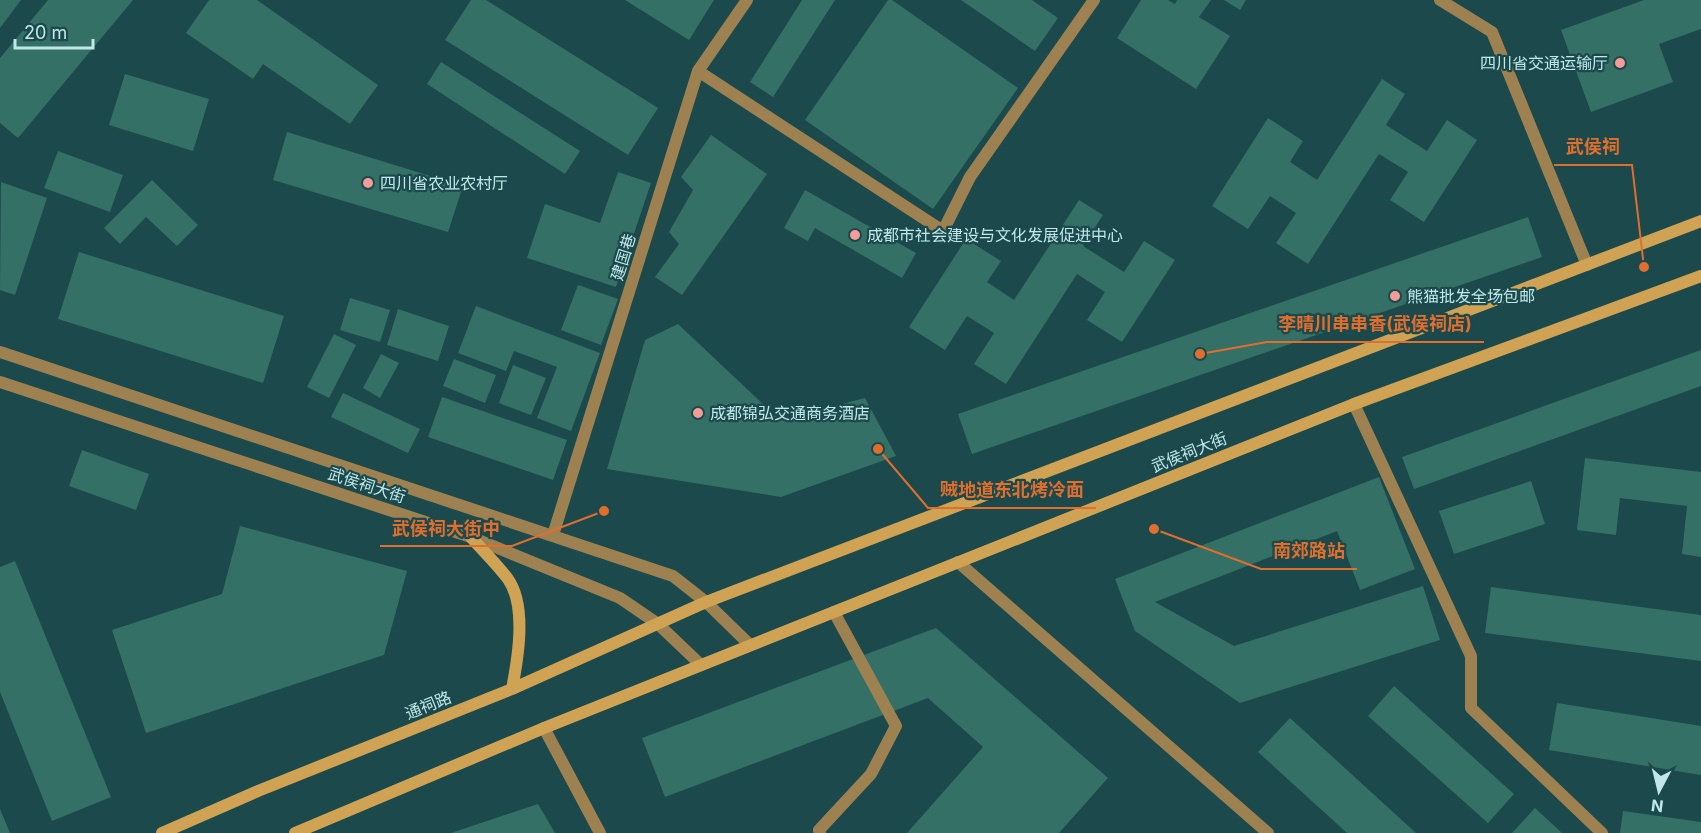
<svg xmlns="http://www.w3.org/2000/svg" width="1701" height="833" viewBox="0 0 1701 833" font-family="Inter,'Noto Sans SC',sans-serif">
<rect width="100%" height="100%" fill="#1b494c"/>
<path fill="#347065" d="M0 0H21L0 28Z
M48 0H133L18 138 0 123V58Z
M209 0H257L378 85 350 124 263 64 253 79 186 33Z
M471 0H486L658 108 628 155 445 40Z
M625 0H714L689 40Z
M802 0H835L773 97 750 82Z
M888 0H892L1018 88 933 209 805 120Z
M961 0H1032L1058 18 1035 51Z
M1141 0H1168L1175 4 1177 0H1211L1199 17 1230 36 1196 89 1117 38Z
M1224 0H1246L1240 10Z
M1644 0H1701V29L1659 44 1673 82 1591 112 1561 30Z
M441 62 580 151 565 174 427 84Z
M125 74 209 99 193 151 109 125Z
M1382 79 1405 94 1386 125 1427 151 1447 120 1477 140 1424 222 1390 200 1408 172 1379 154 1308 264 1276 243 1296 213 1270 196 1248 229 1212 206 1268 118 1303 141 1290 162 1317 180Z
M287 132 463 186 448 232 273 180Z
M711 135 767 174 682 295 655 277 679 244 669 232 693 190 681 177Z
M58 151 123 175 110 212 44 188Z
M618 172 651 183 616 287 527 258 545 204 600 223Z
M152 180 198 225 177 246 146 217 120 244 104 228Z
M1 182 47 198 15 295 0 290Z
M805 190 916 253 902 278 815 228 808 241 784 228Z
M1079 200 1103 215 1083 246 1124 272 1144 241 1175 260 1122 342 1087 320 1105 292 1077 274 1006 384 974 364 994 333 967 316 945 350 909 327 966 239 1001 261 987 282 1014 300Z
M1528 217 1542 257 972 454 958 414Z
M79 252 284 316 263 383 58 319Z
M578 285 618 299 601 345 561 330Z
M350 298 390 310 380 342 340 330Z
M476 306 600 353 571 431 537 418 557 367 514 351 506 371 458 353Z
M398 309 449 326 438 361 387 345Z
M678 324 780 420 865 398 896 456 781 497 607 469 645 340Z
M334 334 356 345 329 398 307 387Z
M1701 350V386L1414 489 1402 457Z
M381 354 399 363 380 398 363 388Z
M454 359 496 375 485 403 443 386Z
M513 365 546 378 531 415 499 403Z
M343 393 420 429 408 453 331 417Z
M442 397 567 440 553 480 428 437Z
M82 450 149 474 136 510 69 486Z
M1585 458 1701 472V557L1682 554 1687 506 1620 498 1616 535 1577 530Z
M1379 477 1415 569 1360 590 1337 531 1155 602 1234 646 1423 586 1440 640 1240 703 1135 631 1115 579Z
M1531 481 1545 524 1454 554 1439 511Z
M240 526 407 571 384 655 146 733 112 630 222 594Z
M15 561 111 797 52 821 0 692V567Z
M1491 587 1701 615V661L1485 633Z
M936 628 1108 778 1059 833H907L983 747 928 698 665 797 642 738Z
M1394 686 1514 794 1488 823 1368 716Z
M1557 703 1701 726V775L1549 750Z
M1290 718 1416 833H1347L1258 752Z
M538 804 555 833H451Z
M1535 808 1562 833H1512Z
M0 809 10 833H0Z
M1623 811 1701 822V833H1620Z"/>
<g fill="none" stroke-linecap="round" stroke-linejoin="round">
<path stroke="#9d8151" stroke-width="12" d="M958 562 1268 833
M544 728 600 833
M820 833 819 830 871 774 896 726 834 612"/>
<path stroke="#9d8151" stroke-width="12" d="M1440 0 1492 32 1587 265
M698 71 943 231 970 177 1094 0
M1354 404 1471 656V708L1602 833
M553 535 698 71 747 0"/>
<path stroke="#9d8151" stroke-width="12" d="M0 352 673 576 706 602 750 645
M0 382 471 537 620 598 658 624 701 665"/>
<path stroke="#d0a354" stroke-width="12" d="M471 537C483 551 497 564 508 579 527 606 518 658 512 689
M162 833 258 791 512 689 706 602 1701 221
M295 833 544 728 1354 404 1701 276"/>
</g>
<g fill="#f59b9a" stroke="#1b494c" stroke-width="2">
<circle cx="1620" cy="63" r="6"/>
<circle cx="368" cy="183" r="6"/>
<circle cx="855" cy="235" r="6"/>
<circle cx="1395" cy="296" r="6"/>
<circle cx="698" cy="413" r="6"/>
</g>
<g text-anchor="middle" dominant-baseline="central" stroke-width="4.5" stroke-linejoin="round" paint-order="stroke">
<g font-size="16" fill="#c0e8ea" stroke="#1b494c" text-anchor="start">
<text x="1608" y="63" text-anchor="end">四川省交通运输厅</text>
<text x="380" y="183">四川省农业农村厅</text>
<text x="867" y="235">成都市社会建设与文化发展促进中心</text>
<text x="1407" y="296">熊猫批发全场包邮</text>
<text x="710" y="413">成都锦弘交通商务酒店</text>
</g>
<g font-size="16" fill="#c0e8ea" stroke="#1b494c">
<text transform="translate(623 257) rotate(-73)">建国巷</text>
<text transform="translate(1189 452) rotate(-22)">武侯祠大街</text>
<text transform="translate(367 485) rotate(18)">武侯祠大街</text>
<text transform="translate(428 705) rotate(-22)">通祠路</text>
</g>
</g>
<path fill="none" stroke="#e26e2d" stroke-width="2" d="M1644 267L1632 165H1554M1200 354L1267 342H1484M878 449L928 508H1096M604 511L512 546H380M1154 529L1261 569H1357"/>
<g fill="#e26e2d" stroke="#1b494c" stroke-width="2">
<circle cx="1644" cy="267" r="6"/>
<circle cx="1200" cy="354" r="6"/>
<circle cx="878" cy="449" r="6"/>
<circle cx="604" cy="511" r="6"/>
<circle cx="1154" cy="529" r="6"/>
</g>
<g font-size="18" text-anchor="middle" font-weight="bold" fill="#e26e2d" stroke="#1b494c" stroke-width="4.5" stroke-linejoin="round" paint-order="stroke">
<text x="1593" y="153">武侯祠</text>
<text x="1375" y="330">李晴川串串香(武侯祠店)</text>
<text x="1012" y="496">贼地道东北烤冷面</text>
<text x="446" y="535">武侯祠大街中</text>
<text x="1309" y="557">南郊路站</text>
</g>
<g transform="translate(1659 791) rotate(187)" stroke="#1b494c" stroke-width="4.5" paint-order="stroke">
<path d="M0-4.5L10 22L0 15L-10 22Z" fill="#c0e8ea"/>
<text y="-9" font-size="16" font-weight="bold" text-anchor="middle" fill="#c0e8ea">N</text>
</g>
<path d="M15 39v9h78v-9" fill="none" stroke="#c0e8ea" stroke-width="3"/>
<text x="24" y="39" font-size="18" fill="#c0e8ea" stroke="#1b494c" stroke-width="4.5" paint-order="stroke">20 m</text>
</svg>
